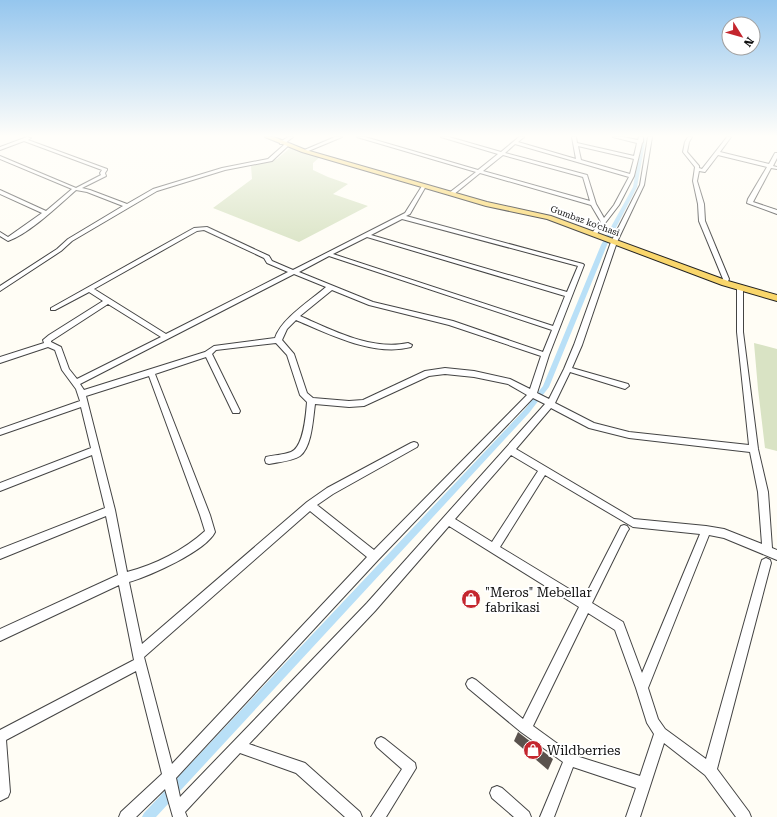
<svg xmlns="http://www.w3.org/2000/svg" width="777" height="817" viewBox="0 0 777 817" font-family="'Roboto Serif',serif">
<rect width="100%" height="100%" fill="#fffdf5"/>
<path fill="#d9e3c4" d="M290 148 320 157 313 163V170L328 177 348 184 333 194 368 206 299 242 213 208 252 179 251 166 277 159Z
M754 343 777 349V451L765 448 758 389Z"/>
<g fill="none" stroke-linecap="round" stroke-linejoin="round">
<path fill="#b9e0f7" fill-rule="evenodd" d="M642 137H646L637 187 607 245 549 387 529 413 156 817H142L144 813 525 409 543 386 601 245 633 187Z"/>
</g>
<path fill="#5a524d" d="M518 732 553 759 548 770 514 741Z"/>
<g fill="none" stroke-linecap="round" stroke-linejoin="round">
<g stroke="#444" stroke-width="2">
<path id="minor" d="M27 137 31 138 28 140 107 169V170L105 173 106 176 82 188 90 190 127 204 153 189 222 168 268 159 285 144 289 145 272 161 225 170 157 191 72 241 61 251 0 291V286L57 249 68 239 123 206 87 192 76 190C58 206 30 233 8 241L0 236V232L8 237 42 213 0 194V190L46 211 72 189 0 159V156L76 188 101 175 100 173 102 170 24 141 0 150V147Z
M288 137H293L284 144H280V142Z
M335 137H342L306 152 302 151Z
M357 137H365L478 170 498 154 441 137H449L501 152 519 137H524L518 142 576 159 572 137H576L577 143 634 156 637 143 613 137H623L638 140 639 137H643V142L642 143 634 176 619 205 596 235 594 236 591 234 601 222 591 205 480 173 453 195H449V193L476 172ZM515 144 629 177 614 205 604 218 596 204 587 175 505 153ZM578 146 634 159 630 174 581 160ZM503 155 583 177 590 201 483 171Z
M648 137H652L644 185 617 242 582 345 572 368 628 384 629 386 625 389 570 372 555 403 594 423 629 432 749 445 737 332V288L740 286 743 288V332L758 449 768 492 772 548 777 550V560L724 538 709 535 648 688 658 719 665 729 706 759 761 563 762 560 766 558 770 560 771 563 717 769 749 812 751 817H736L705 775 664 743 640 817H626L636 788 573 767 554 817H540L563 762 521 732 468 688 466 684 468 680 472 678 476 680 523 719 579 607 449 526 375 611 249 744 305 763 360 812 362 817H345L296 773 240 753 185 812 187 817H173L165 789 136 817H119L121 812 162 774 136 671 6 740 10 792 8 797 0 801V730L134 660 119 585 0 641V629L118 575 106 516 0 559V549L105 508 92 455 0 491V483L91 448 81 407 0 435V429L80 401 76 389 62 370 55 350 48 347 0 363V357L44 343 43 340 49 335 103 301 89 292 55 310H51V308L194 228 207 227 269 256 272 261 293 270 405 213 422 186 424 185 426 186 410 214 406 216 583 264 584 265 549 355 537 393 549 399 564 369 574 345 611 242 640 185ZM402 219 578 266 567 292 371 235ZM204 230 264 258 267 263 288 272 166 334 94 289 197 231ZM367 237 565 296 553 326 333 254ZM329 256 552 330 543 352 453 321 373 302 299 272ZM294 274 326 287C311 300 281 319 275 338L214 346 205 352 84 390 80 384ZM332 290 369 305 449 325 541 356 530 389 510 379 474 371 445 368 425 371 363 400 349 401 313 398 307 393 294 354 282 340 287 329 296 320C329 334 374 357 411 347L412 345 408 343C372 351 332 330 300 316ZM108 304 161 337 77 379 69 369 61 347 51 342V341ZM276 343 287 355 300 395 307 402C306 414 304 447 291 452 283 455 274 455 266 457L265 460 266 463 269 464C279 462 292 461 300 456 312 447 313 418 315 404L349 407 364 406 429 376 445 374 474 377 508 384 527 395 374 550 317 505 333 494 417 447 418 445 417 443 414 442 411 443 327 488 307 502 142 644 129 582C150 576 206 551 215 532L210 515 155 374 206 357 232 411 233 413H239L240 411 212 354 216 350ZM149 376 200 515 205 531C184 550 155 565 127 572L115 510 86 396ZM533 398 545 404 367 603 180 797 176 778 378 560ZM551 408 589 428 629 438 750 452 758 492 762 544 724 529 706 526 634 519 516 449ZM511 455 538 471 492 542 455 519ZM545 475 633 527 700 534 642 673 623 622 592 603 627 532 629 529 627 526 624 525 621 526 584 598 500 547ZM310 511 367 557 172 764 144 657ZM588 613 615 630 636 688 647 723 654 734 640 776 573 755 533 726Z
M688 137H692L689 142 687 152 699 166V168L702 169 727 137H731L720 152 769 164 775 153H777V158L773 166 777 167V169L771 168 753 202 777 210V214L747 203 748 199 767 167 718 155 705 172 699 171 697 181 704 204 705 221 729 279 727 284H723L722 283 723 279 699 221 698 204 693 181 695 167 683 152 685 142Z
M381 737 385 739 415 763 416 768 386 817H371L402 769 377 747 375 743 377 739Z
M497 786 502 788 529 812 531 817H514L492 798 490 793 492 788Z"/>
</g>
<g stroke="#222" stroke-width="2">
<path id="major" d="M265 137H274L306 150 487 202 551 216 728 281 777 295V301L722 285 547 219 486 206 449 195 302 152Z"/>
</g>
<use href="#minor" fill="#fff" fill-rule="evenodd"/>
<use href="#major" fill="#f9d66b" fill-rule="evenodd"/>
</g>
<linearGradient id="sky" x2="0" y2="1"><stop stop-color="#95c6ee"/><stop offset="0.54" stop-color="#fffefa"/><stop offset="1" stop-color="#fffefa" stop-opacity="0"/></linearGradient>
<rect width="777" height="252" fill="url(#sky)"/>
<defs>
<g id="shop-disc" transform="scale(1)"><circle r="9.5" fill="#c4262e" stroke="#fff"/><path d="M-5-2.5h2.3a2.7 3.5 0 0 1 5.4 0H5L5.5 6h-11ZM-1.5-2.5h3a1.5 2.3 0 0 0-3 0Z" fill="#fff"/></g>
</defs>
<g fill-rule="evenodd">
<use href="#shop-disc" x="471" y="599"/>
<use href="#shop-disc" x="533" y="750"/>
</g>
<g text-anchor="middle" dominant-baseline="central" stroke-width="4" stroke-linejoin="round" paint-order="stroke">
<g font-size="9" fill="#111" stroke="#fff">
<text transform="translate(585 221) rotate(20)">Gumbaz ko'chasi</text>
</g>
<g font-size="13" fill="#111" stroke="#fff" text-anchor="start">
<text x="485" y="592">"Meros" Mebellar<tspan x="485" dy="15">fabrikasi</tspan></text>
<text x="547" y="750">Wildberries</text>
</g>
</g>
<g transform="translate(741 36) rotate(127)"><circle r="19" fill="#ffffff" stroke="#a0a0a0"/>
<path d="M0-3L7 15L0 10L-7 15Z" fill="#c4262e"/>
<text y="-6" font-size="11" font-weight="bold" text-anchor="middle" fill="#111111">N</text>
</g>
</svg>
